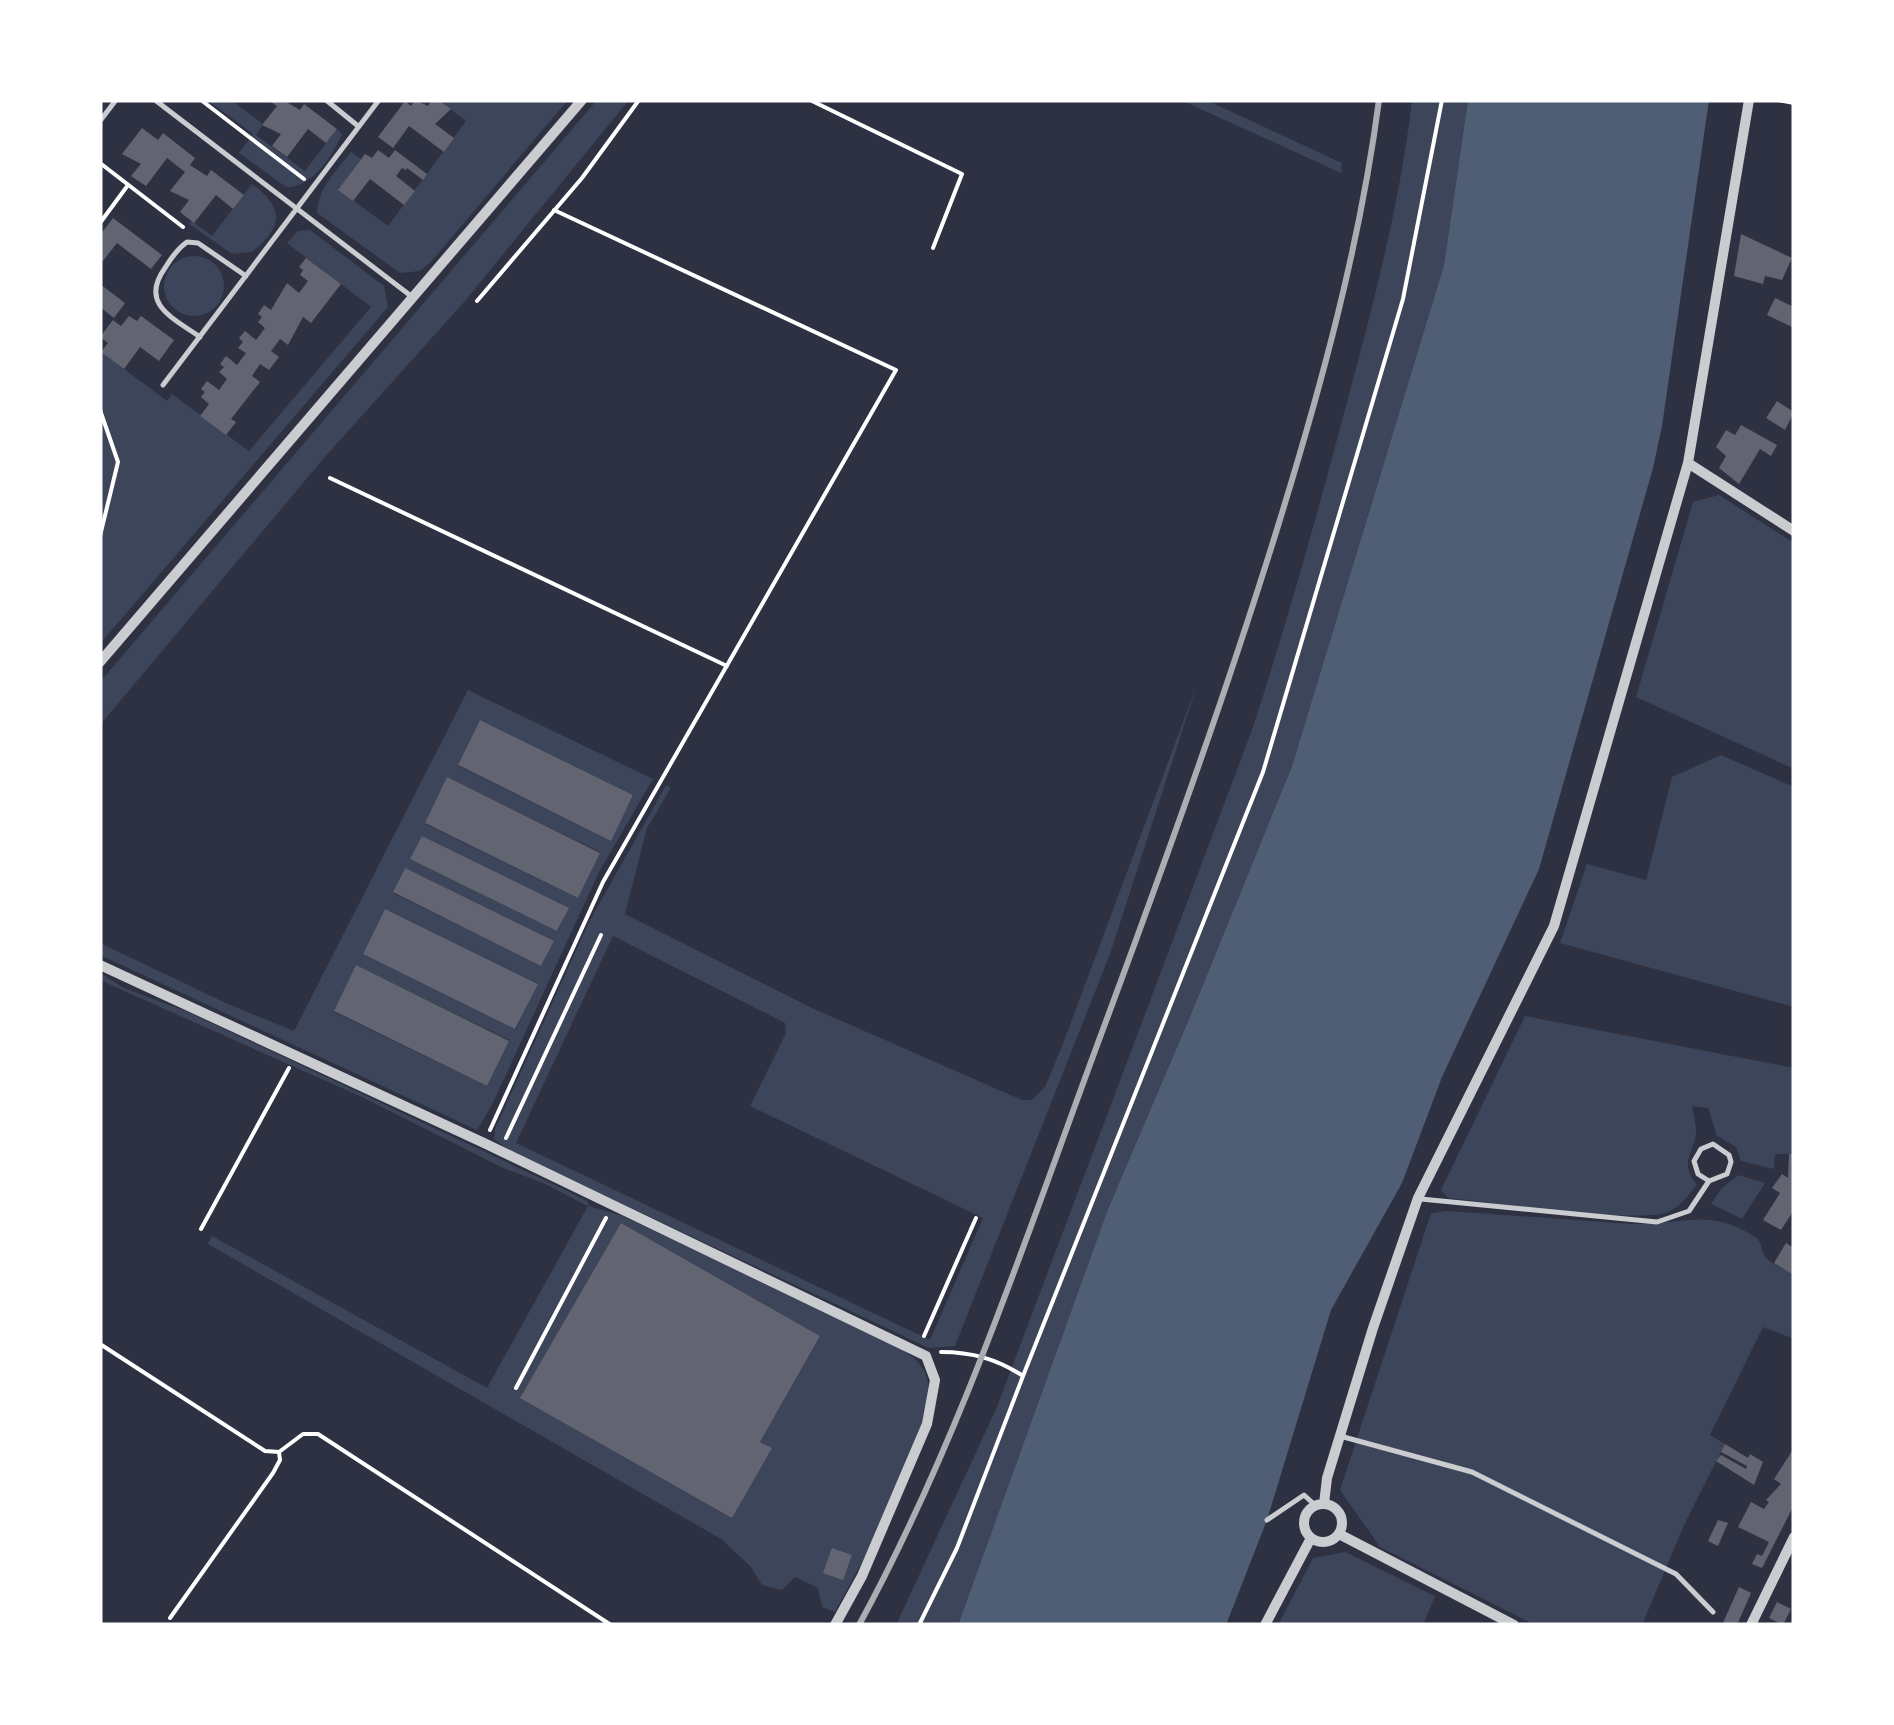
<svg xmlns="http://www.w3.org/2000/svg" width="1894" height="1725" viewBox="0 0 1894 1725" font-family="'Fira Sans',sans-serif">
<rect width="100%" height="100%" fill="#2d3142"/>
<path fill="#3c4559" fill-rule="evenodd" d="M207 100H231L263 124 256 135 305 171 337 129 342 134C332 157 312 188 286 187L239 153 253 134Z
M438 100H568L430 263 420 271 400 273 317 213C318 188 336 171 351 152L361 159 339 190 388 226 466 121Z
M597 100H629L465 301 324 458 100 725V682Z
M1181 100H1206L1342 163 1341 173Z
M1412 100H1468L1444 265 1292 766 1189 1019 1108 1209 958 1625H896L997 1407 1252 730C1287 623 1317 515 1346 406 1373 305 1400 204 1412 100Z
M252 184C284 207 284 226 252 252L232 254 189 224 192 221 212 236Z
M310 230 384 286 388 307 100 644V351L167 401 172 394 249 451 371 307 287 243 298 231Z
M164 286a30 30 0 1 1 60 0a30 30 0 1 1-60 0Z
M1719 495 1794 543V769L1636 697 1693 502Z
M1198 682 1110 954 955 1346 929 1348 508 1150 494 1139 495 1129 589 922 666 785 671 788 647 828 625 914 812 1008 1022 1100H1032L1045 1087 1062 1046ZM613 936 785 1023 786 1033 750 1106 983 1218 930 1340 516 1143Z
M468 690 653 779 599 872 492 1105 477 1130 100 955V943L228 1004 294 1031ZM480 720 633 795 610 840 458 766ZM448 778 600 852 578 898 425 824ZM422 836 568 908 558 931 411 859ZM404 869 553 942 542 965 393 893ZM385 909 537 983 516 1029 363 954ZM357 966 509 1040 487 1086 334 1012Z
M1721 755 1794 787V1007L1560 943 1587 864 1646 880 1672 777Z
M100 973 124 988 188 1012 557 1186 587 1201 589 1206 620 1215 886 1339C902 1350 925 1361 928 1382 936 1431 860 1566 835 1612L822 1607 818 1588 795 1577 782 1590 762 1585 750 1566 721 1539 208 1244 212 1236 487 1388 588 1206 543 1183 501 1167 362 1097 124 991 100 980ZM621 1223 820 1336 760 1442 771 1448 521 1397Z
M1525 1016 1794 1068V1154H1775L1774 1169 1741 1161 1736 1147 1717 1136 1708 1108 1692 1106C1694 1117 1698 1129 1695 1139 1689 1159 1682 1166 1697 1185 1689 1194 1680 1207 1668 1212 1638 1224 1490 1202 1448 1198L1441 1190Z
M1738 1175 1765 1183 1742 1219 1711 1204 1721 1189Z
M1448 1211 1632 1224C1680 1225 1709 1207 1754 1236 1763 1242 1760 1248 1765 1256 1769 1263 1784 1269 1791 1273L1794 1269V1339L1763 1327 1710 1435 1725 1444 1685 1523 1642 1625H1535L1380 1547 1340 1490 1431 1213Z
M1345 1552 1435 1596 1423 1625H1278L1313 1558Z"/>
<path fill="#4f5d75" d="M1468 100H1709L1662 426 1653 468 1539 869 1442 1077 1402 1183 1331 1310 1267 1520 1226 1625H958L1108 1209 1189 1019 1292 766 1444 265Z"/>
<path fill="#626471" d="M268 100H283L300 110 304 104 337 129 326 143 308 129 287 157 272 146 281 134 262 125 277 106Z
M415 100 428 106 432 100H438L451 109 435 124 454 138 444 152 409 126 393 148 378 137 405 101 411 106Z
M142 128 158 140 163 133 195 158 190 165 207 176 211 170 244 195 233 209 216 195 194 223 180 212 189 200 170 191 185 172 167 158 146 186 131 176 141 164 122 154Z
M378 150 389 158 395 150 427 174 423 180 407 168 406 170 402 168 396 176 415 191 404 205 370 179 353 201 338 190 365 154 372 158Z
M113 218 162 255 151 269 117 243 103 261 100 259V235Z
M1741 234 1792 258 1782 280 1765 276 1763 284 1734 276Z
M306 258 341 284 311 323 303 317 288 345 280 339 271 351 279 357 269 370 260 364 252 376 260 382 231 419 236 422 226 435 200 416 209 404 201 397 205 392 201 389 207 381 219 390 227 379 219 372 224 367 220 364 226 356 237 365 246 353 238 348 243 342 239 338 245 331 256 340 265 328 258 322 262 317 258 314 264 305 271 310 287 283 299 293 308 281 300 275 303 270 299 267Z
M100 284 125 303 114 318 100 307Z
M1775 298 1794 307V328L1767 315Z
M129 316 137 321 141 316 174 340 159 361 140 347 124 369 101 352 108 343 100 337 113 320 121 326Z
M1777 401 1794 412 1785 430 1766 418Z
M1741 425 1777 445 1771 456 1760 449 1739 484 1719 468 1726 456 1716 447 1726 430 1735 435Z
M480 720 633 795 611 841 458 765Z
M447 777 600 853 578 898 425 823Z
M422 836 569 908 557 931 410 859Z
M405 868 554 941 541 966 393 892Z
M385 909 538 984 515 1029 363 954Z
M356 965 509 1041 487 1086 334 1011Z
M1789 1154H1794V1210L1781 1230 1763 1220 1780 1193 1772 1188 1782 1174 1788 1178Z
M621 1223 820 1336 760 1442 772 1448 732 1518 520 1398Z
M1786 1243 1794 1248 1792 1274 1774 1263Z
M1725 1444 1748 1458 1750 1454 1763 1462 1754 1485 1716 1461 1721 1455 1746 1469 1747 1466 1721 1452Z
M1794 1448V1505L1762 1568 1752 1564 1757 1554 1762 1556 1769 1542 1738 1527 1751 1502 1764 1509 1769 1502 1766 1500 1781 1484 1774 1479Z
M1718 1520 1728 1523 1718 1546 1708 1541Z
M832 1548 852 1555 843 1580 823 1573Z
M1739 1587 1751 1593 1737 1625H1722Z
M1777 1602 1791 1609 1783 1625 1769 1618Z"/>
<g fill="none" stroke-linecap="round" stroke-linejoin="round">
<path stroke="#fff" stroke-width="4" d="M201 100 304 179
M810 100 962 174 933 248
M1778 100 1794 103
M100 163 183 227
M100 223 128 185
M477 301 582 178 639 100
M100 410 118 462 100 536
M330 478 727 666
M490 1130 603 882 896 370 554 210
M506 1138 601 935
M201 1229 289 1068
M924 1336 976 1218
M100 1344 265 1451 279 1452 303 1434H318L611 1625
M941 1352C972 1352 997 1359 1023 1376L1263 772 1403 299 1442 100
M516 1388 606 1218
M170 1618 273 1473 280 1460 279 1452
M919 1625 957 1548 1023 1376"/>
<path stroke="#caccd0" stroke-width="5" d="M155 100 411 296
M326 100 358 126
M100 121 116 100
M200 337C173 318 139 304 165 268 171 258 177 249 187 242L198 243 246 276
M163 385 379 100
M1421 1199 1657 1222 1689 1211 1709 1181 1727 1174 1731 1162 1729 1155 1713 1144 1701 1149 1694 1161 1698 1174 1709 1181
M1340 1436 1472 1472 1676 1574 1713 1612
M1267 1520 1304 1495 1316 1506"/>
<path stroke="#caccd0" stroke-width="10" d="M1688 463 1794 531
M100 662 582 100
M100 965 484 1143 926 1356 935 1380 927 1424 862 1576 835 1625
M1304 1523a19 19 0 1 1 38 0a19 19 0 1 1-38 0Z
M1324 1504 1327 1478 1373 1328 1418 1198 1554 926 1688 463 1749 100
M1339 1534 1514 1625
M1265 1625 1311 1538
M1751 1625 1794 1537"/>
<path stroke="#abadb3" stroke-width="6" d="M859 1625C961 1438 1028 1231 1102 1032 1164 865 1225 697 1278 526 1321 387 1360 245 1379 100"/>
</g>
<rect width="1894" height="1725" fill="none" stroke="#ffffff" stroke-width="205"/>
</svg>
